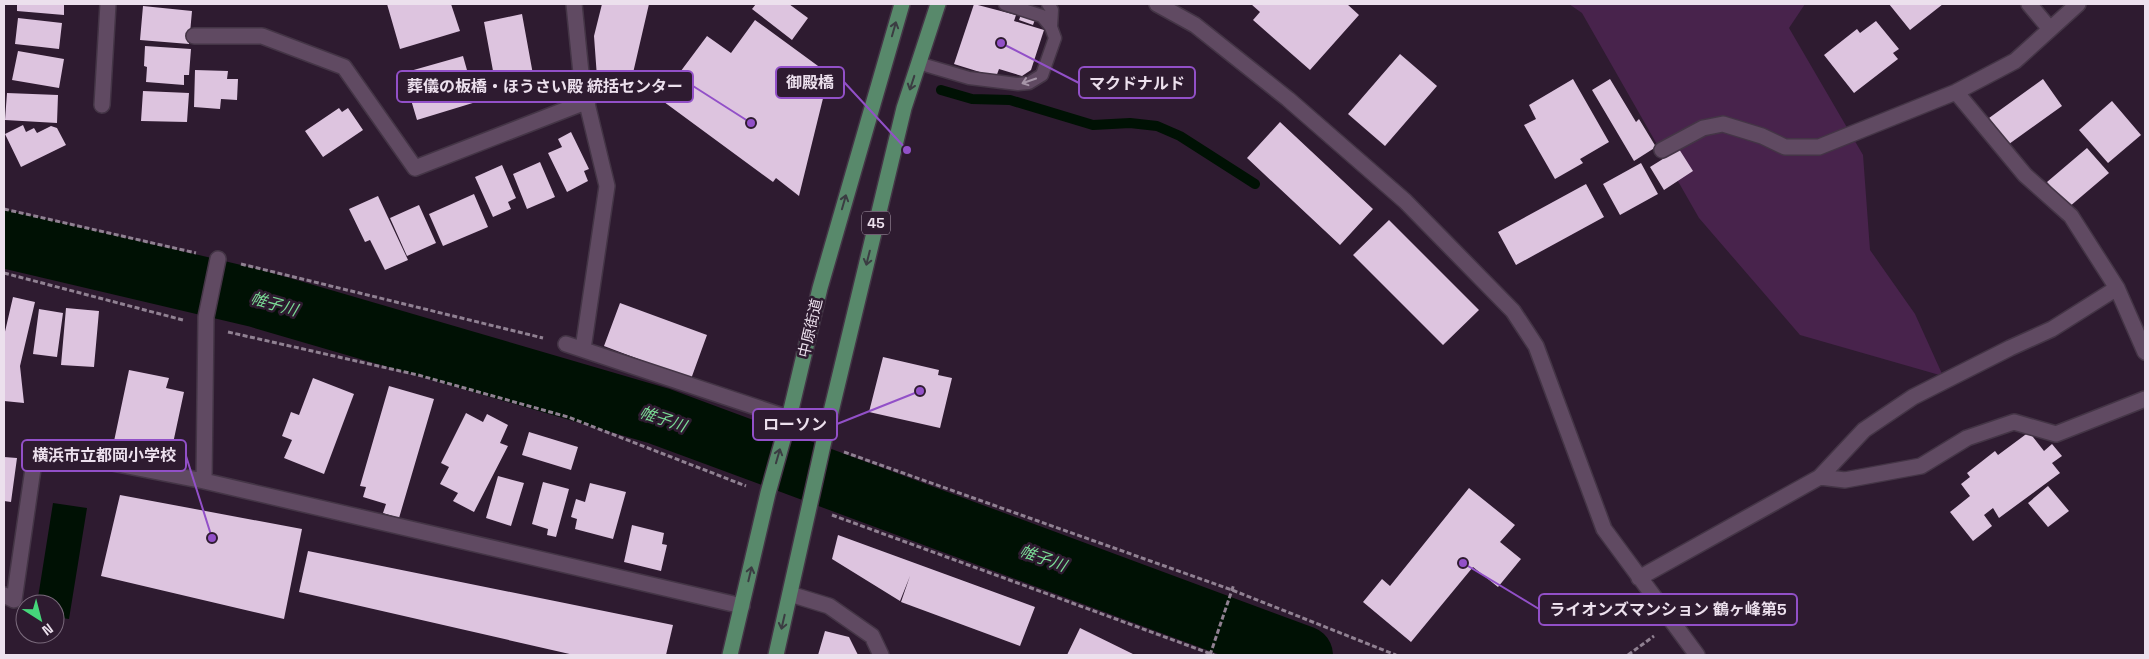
<svg xmlns="http://www.w3.org/2000/svg" width="2149" height="659" viewBox="0 0 2149 659" font-family="'Space Grotesk','Noto Sans JP',sans-serif">
<rect width="100%" height="100%" fill="#2e1b30"/>
<path fill="#48234c" d="M1569 4H1805L1789 28 1863 155 1870 250 1915 314 1943 376 1800 335 1699 218 1582 13Z"/>
<path fill="#001104" d="M53 503 87 508 69 619 55 617V604H37Z"/>
<g fill="none" stroke-linecap="round" stroke-linejoin="round">
<path stroke="#001104" stroke-width="10" d="M941 90 972 99 1010 100 1093 125 1130 123 1157 126 1180 136 1255 184"/>
<path stroke="#001104" stroke-width="58" d="M4 239 255 298 659 416 1304 655"/>
</g>
<path fill="#ddc4df" d="M17 4H64V15L17 11Z
M387 4H451L460 31 400 49Z
M602 4H649L627 99 598 91 594 36Z
M756 4H789L808 18 792 40 752 9Z
M974 4 1016 15 1014 21 1044 30 1031 70 1022 76 999 69 996 77 954 64Z
M1025 4 1039 8 1033 25 1019 20Z
M1251 4H1347L1359 15 1310 70 1253 20 1260 12Z
M1889 4H1943L1910 30Z
M143 6 192 11 189 44 140 40Z
M522 14 536 91 498 98 484 22Z
M18 18 62 23 59 49 15 44Z
M755 20 829 74 799 196 776 178 773 182 660 99 707 36 731 53Z
M1876 21 1899 49 1893 53 1898 59 1854 93 1824 55 1857 29 1860 33Z
M145 46 191 49 189 75H184V85L146 82 147 67 144 66Z
M18 51 64 59 59 88 12 80Z
M1400 54 1437 86 1385 146 1348 114Z
M463 56 476 102 417 120 403 73Z
M195 70 228 71 227 79H238L237 100 221 99 220 109 194 107Z
M1573 79 1609 142 1580 159 1583 163 1555 179 1524 125 1536 119 1529 105Z
M1610 79 1636 122 1639 119 1656 147 1634 161 1592 90Z
M2043 79 2062 106 2009 144 1989 118Z
M143 91 189 93 187 122 141 121Z
M7 93 58 95 57 123 5 120Z
M2112 101 2141 135 2108 163 2079 130Z
M339 108 342 112 348 108 363 130 323 157 305 131Z
M1280 122 1373 209 1340 245 1247 158Z
M23 125 26 132 34 128 37 133 51 126 57 128 66 145 21 167 5 134Z
M571 132 589 169 584 171 588 181 567 192 548 153 562 147 558 139Z
M2087 148 2109 173 2069 207 2047 182Z
M1679 149 1693 171 1664 190 1650 167Z
M540 162 555 197 527 209 513 174Z
M1641 163 1658 194 1620 215 1603 184Z
M502 165 516 198 508 202 511 209 493 217 475 177Z
M1586 184 1604 217 1516 265 1498 232Z
M474 194 488 227 443 246 429 214Z
M378 196 408 260 385 270 370 240 365 242 349 209Z
M419 205 436 243 407 256 390 218Z
M1389 220 1479 310 1443 345 1353 255Z
M13 297 35 302 20 366 24 403 4 401V336Z
M620 303 707 335 691 379 604 346Z
M66 308 99 311 94 367 61 365Z
M39 309 63 313 57 357 33 354Z
M883 357 939 370 938 375 952 378 940 428 869 412Z
M129 370 169 378 166 388 184 392 172 448 147 443 145 453 113 446Z
M313 378 354 394 324 474 284 458 292 440 282 436 291 412 299 415Z
M389 386 434 399 399 518 383 513 386 504 363 497 366 487 360 486Z
M466 413 483 422 487 414 508 425 500 443 508 446 474 512 453 501 458 493 440 484 449 467 441 463Z
M529 432 578 447 571 470 522 455Z
M2029 432 2044 451 2052 444 2062 456 2052 463 2060 473 1999 518 1993 508 1984 515 1992 526 1973 541 1950 512 1970 496 1961 484 1970 477 1967 473 1995 451 1998 455Z
M4 457 17 458 11 502 4 501Z
M498 476 524 483 511 526 486 518Z
M543 482 569 489 556 537 547 535 548 529 532 524Z
M590 483 626 492 613 539 575 529 577 519 571 517 576 499 585 502Z
M2048 486 2069 511 2048 527 2028 503Z
M1469 488 1515 525 1500 542 1521 559 1498 587 1473 567 1411 642 1363 602 1382 579 1390 586Z
M120 495 302 529 284 619 101 576Z
M632 525 664 533 662 544 667 545 661 571 624 562Z
M838 535 1035 607 1020 646 901 602 910 576 900 601 832 559Z
M308 551 673 625 666 655H574L299 592Z
M1080 628 1135 655H1067Z
M825 631 849 637 858 655H818Z"/>
<g fill="none" stroke-linecap="round" stroke-linejoin="round">
<g stroke="#443546" stroke-width="15">
<path id="service" d="M1048 4 1052 10 1051 27
M918 63 969 78 1018 84 1029 83 1042 75 1055 38 1051 27 1042 16 1005 4"/>
</g>
<g stroke="#443546" stroke-width="18">
<path id="minor" d="M574 4 582 83 607 186 583 349
M1157 4 1195 25 1288 99 1405 201 1513 311 1536 346 1604 529 1697 655
M2029 4 2050 29
M194 36H262L344 67 415 168 588 101
M1956 92 2025 175 2071 216 2117 288 2145 352
M102 105 108 4
M1662 150 1703 128 1723 124 1762 136 1785 147H1819L1956 92 2015 61 2078 4
M566 344 789 418
M1820 477 1864 430 1913 397 2010 348 2052 329 2117 288
M204 481 206 317 218 259
M1639 578 1820 477 1845 480 1921 466 1967 438 2014 422 2056 434 2145 399
M790 594 829 606 872 636 881 655
M4 595 14 600 36 448 204 481 742 606"/>
</g>
<g stroke="#443546" stroke-width="18">
<path id="primary" d="M730 655 768 493 789 418 820 288 902 4
M776 655 823 445 904 108 938 4"/>
</g>
<path stroke="#908192" stroke-width="3" stroke-dasharray="5 2.5" stroke-linecap="butt" d="M4 209 196 253
M241 264 543 338
M4 273 183 320
M228 332 418 375 568 417 746 486
M844 452 1232 590 1396 655
M832 515 1214 655
M1210 655 1234 584
M1628 655 1654 636"/>
<use href="#service" stroke="#604a62" stroke-width="12"/>
<use href="#minor" stroke="#604a62" stroke-width="15"/>
<use href="#primary" stroke="#58896b" stroke-width="15"/>
</g>
<defs><path id="oneway-shaft" d="M-6 0H5M1.5-3L5.5 0L1.5 3" fill="none" stroke-width="1.6" stroke-linecap="round" stroke-linejoin="round" transform="scale(1.25)"/></defs>
<g stroke="#3b3c42">
<use href="#oneway-shaft" transform="translate(894 29) rotate(-74)"/>
<use href="#oneway-shaft" transform="translate(912 83) rotate(108)"/>
<use href="#oneway-shaft" transform="translate(844 202) rotate(-74)"/>
<use href="#oneway-shaft" transform="translate(868 258) rotate(104)"/>
<use href="#oneway-shaft" transform="translate(778 456) rotate(-74)"/>
<use href="#oneway-shaft" transform="translate(750 574) rotate(-77)"/>
<use href="#oneway-shaft" transform="translate(783 622) rotate(103)"/>
</g>
<use stroke="#a695a8" href="#oneway-shaft" transform="translate(1029 81) rotate(161)"/>
<g text-anchor="middle" dominant-baseline="central" stroke-width="5" stroke-linejoin="round" paint-order="stroke">
<rect fill="#2e1b30" stroke="#b3a5b4" stroke-width="1" x="862" y="211.5" width="28" height="23" rx="4"/>
<g font-size="14" font-weight="bold" fill="#ece0ed">
<text x="876" y="223">45</text>
</g>
<g font-size="15" fill="#ece0ed" stroke="#2e1b30">
<text transform="translate(810 328) rotate(-77)">中原街道</text>
</g>
<g font-size="16" font-style="italic" fill="#7ada95" stroke="#2e1b30">
<text transform="translate(274 304) rotate(16)">帷子川</text>
<text transform="translate(663 419) rotate(19)">帷子川</text>
<text transform="translate(1043 558) rotate(20)">帷子川</text>
</g>
</g>
<path fill="none" stroke="#9250c8" stroke-width="2" d="M907 150L844 82M1001 43L1079 83M751 123L693 86M920 391L837 424M212 538L186 456M1463 563L1539 609"/>
<g fill="#9250c8" stroke="#2e1b30" stroke-width="2">
<circle cx="907" cy="150" r="5"/>
<circle cx="1001" cy="43" r="5"/>
<circle cx="751" cy="123" r="5"/>
<circle cx="920" cy="391" r="5"/>
<circle cx="212" cy="538" r="5"/>
<circle cx="1463" cy="563" r="5"/>
</g>
<g fill="#2e1b30" stroke="#9250c8" stroke-width="2">
<rect x="776" y="67" width="68" height="31" rx="5"/>
<rect x="1079" y="67" width="116" height="31" rx="5"/>
<rect x="397" y="71" width="296" height="31" rx="5"/>
<rect x="753" y="409" width="84" height="31" rx="5"/>
<rect x="22" y="440" width="164" height="31" rx="5"/>
<rect x="1539" y="594" width="258" height="31" rx="5"/>
</g>
<g font-size="16" text-anchor="middle" font-weight="bold" fill="#ece0ed">
<text x="810" y="88">御殿橋</text>
<text x="1137" y="89">マクドナルド</text>
<text x="545" y="92">葬儀の板橋・ほうさい殿 統括センター</text>
<text x="795" y="430">ローソン</text>
<text x="104" y="461">横浜市立都岡小学校</text>
<text x="1668" y="615">ライオンズマンション 鶴ヶ峰第5</text>
</g>
<rect width="2149" height="659" fill="none" stroke="#ece0ed" stroke-width="10"/>
<g transform="translate(40 619) rotate(144)"><circle r="24" fill="#2e1b30" stroke="#7a6a7c"/>
<path d="M0-4L9 19L0 12L-9 19Z" fill="#45d77a"/>
<text y="-8" font-size="14" font-weight="bold" text-anchor="middle" fill="#ece0ed">N</text>
</g>
</svg>
